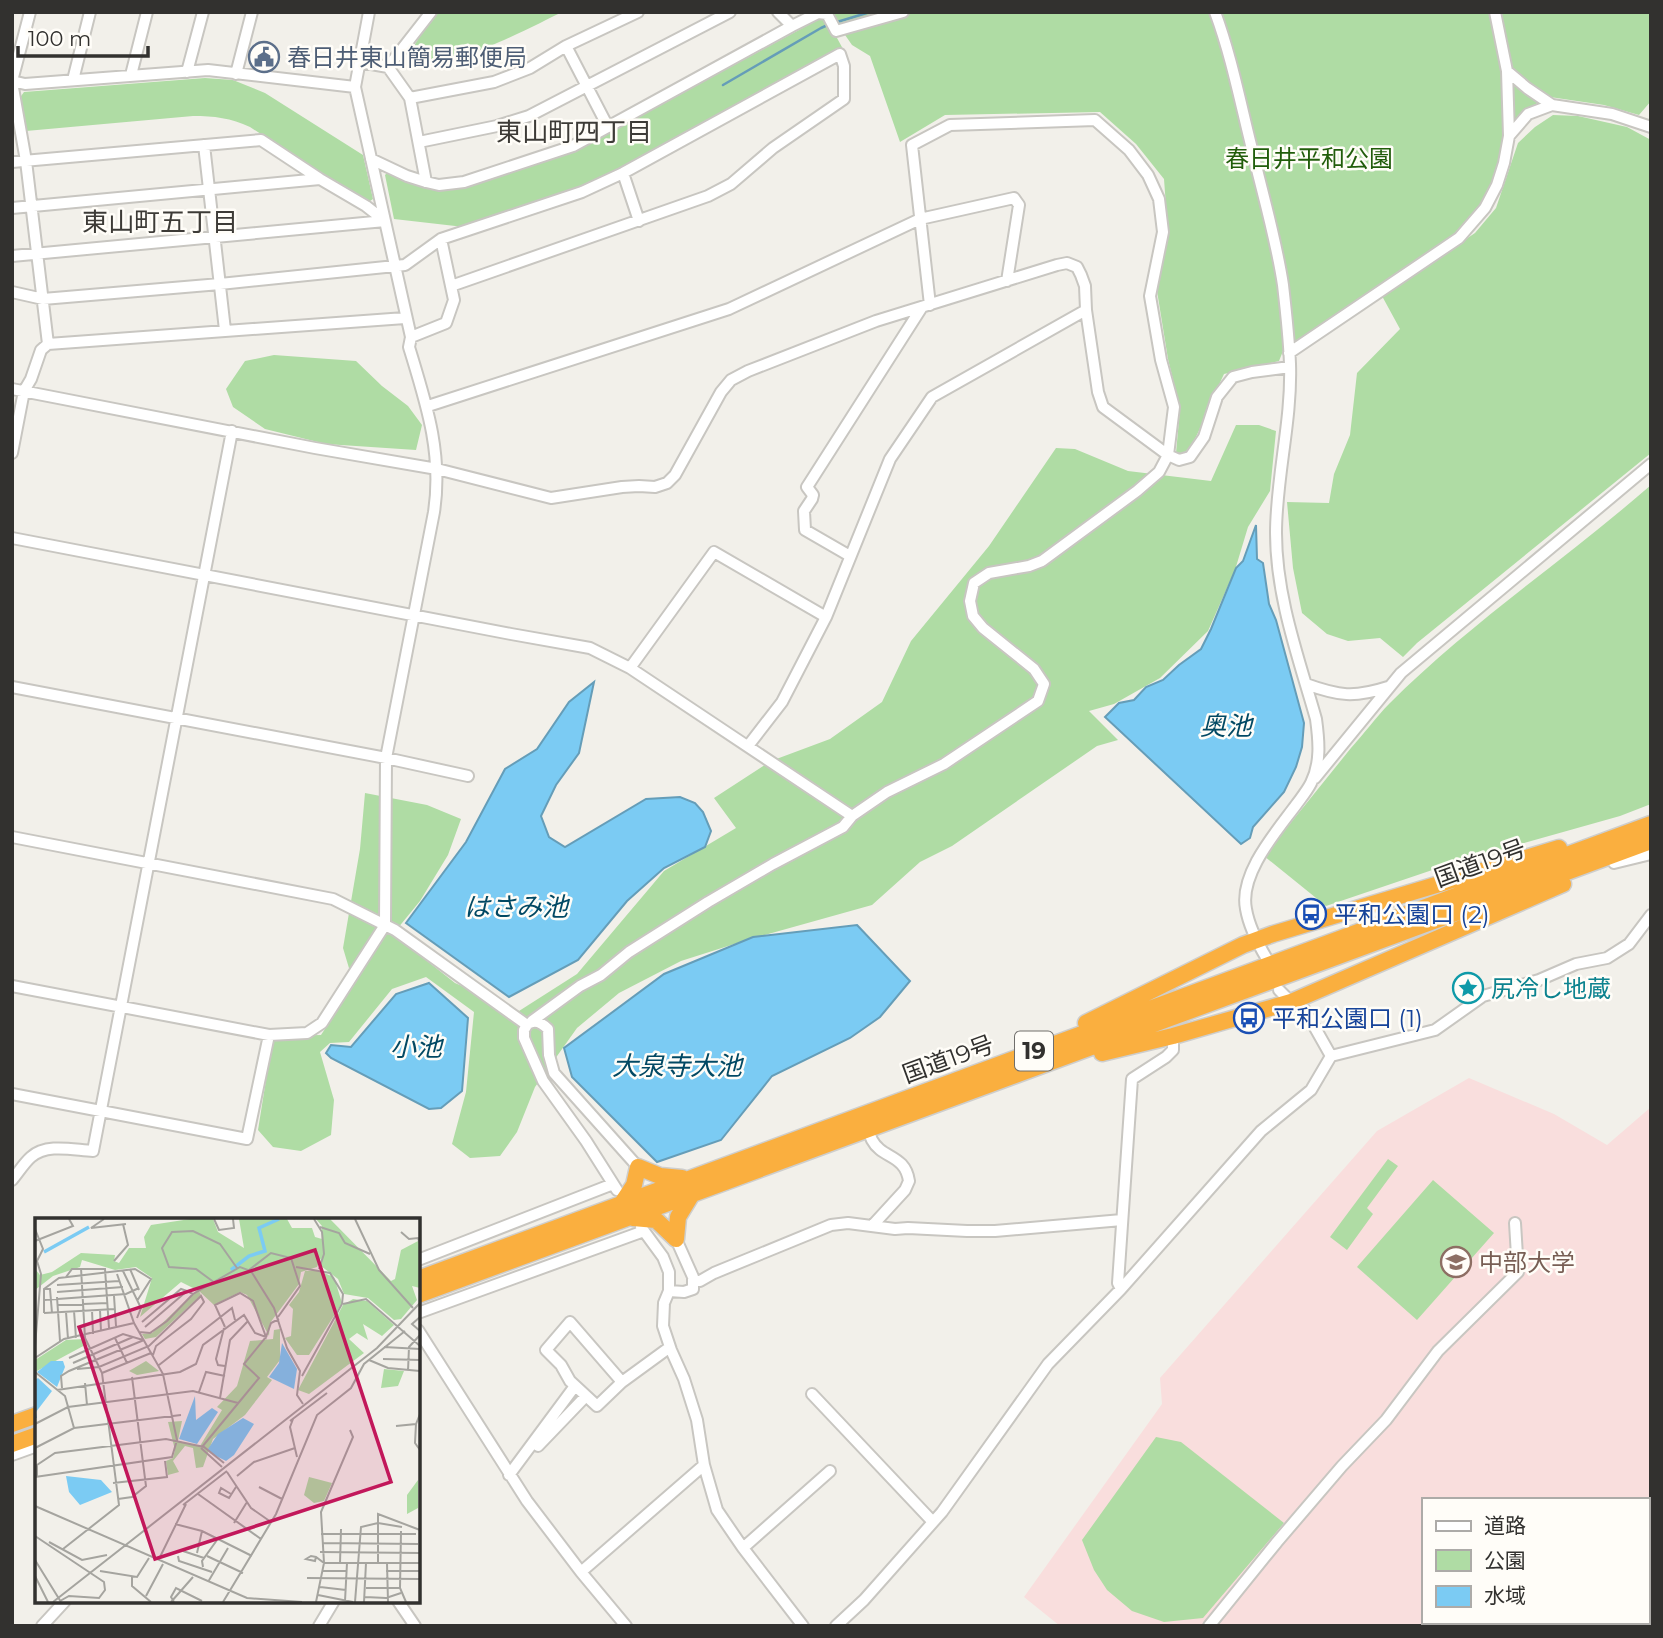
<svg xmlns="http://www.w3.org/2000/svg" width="1663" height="1638" viewBox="0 0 1663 1638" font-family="Montserrat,'Noto Sans JP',sans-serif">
<rect width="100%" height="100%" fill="#f2f0ea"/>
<path fill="#f9dedd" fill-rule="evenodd" d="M1469 1078 1554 1114 1607 1145 1651 1107V1626H1060L1024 1597 1162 1404 1160 1378 1377 1131ZM1423 1500H1647V1622H1423Z"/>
<path fill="#afdca4" d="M438 12H562C534 26 434 78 408 63L407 57 425 28Z
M829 12H1651V101L1639 115 1604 105 1550 97 1524 110 1503 134 1500 159 1491 186 1480 207 1459 231 1283 351 1279 361 1224 374C1211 401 1202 428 1187 454L1176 453 1180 409 1168 359 1157 291 1168 233 1164 179 1136 144 1100 112 945 115 900 142 870 56 852 45Z
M825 16 843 49 615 173 584 187 464 227 394 219 385 175 389 171 434 188 581 147Z
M205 78 233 80 265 93 363 155 373 199 367 203 250 127C231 118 214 116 193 116L26 131 19 99 24 92Z
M1553 115 1578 116 1627 127 1651 140V453L1417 643 1403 657 1380 638 1348 641 1327 634 1302 613 1293 568 1287 502 1329 503 1334 474 1350 435 1357 373 1400 329 1382 296 1475 233 1496 208 1518 143 1535 127Z
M274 355 356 361 382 386 408 406 422 425 416 450 326 444 265 429 233 407 226 389 245 361Z
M1236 425H1259L1276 431 1270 491 1248 527 1235 570 1208 631 1160 678 1114 704 1089 711 1118 740 1097 746 952 846 920 862 872 905 750 939 681 961 619 993 577 1028 535 1087 517 1132 500 1156 470 1158 452 1144 466 1092 474 1012 426 977 392 989 349 1042 330 1043 320 1052 334 1100 331 1135 301 1151 273 1147 258 1130 273 1036 321 1035 354 985 343 948 360 849 365 793 427 805 461 819 448 855 420 901 393 934 455 983 519 1011 577 974 664 871 736 828 714 798 771 761 830 739 882 702 911 641 989 546 1056 448 1075 449 1128 471 1211 481Z
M1651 485V804L1620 816 1453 863 1326 906 1264 856C1293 820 1322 784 1351 748 1364 734 1376 717 1389 704 1470 623 1565 560 1651 485Z
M1388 1159 1398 1166 1367 1208 1373 1214 1347 1250 1330 1237Z
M1433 1180 1494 1233 1417 1320 1357 1267Z
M1156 1437 1181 1442 1284 1523 1203 1618 1164 1622 1132 1611 1107 1590 1094 1570 1082 1540Z"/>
<path fill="#7bcbf3" stroke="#659db8" stroke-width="2" d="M1256 525 1257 559 1263 563 1269 604 1276 620 1304 723 1302 747 1296 767 1284 792 1253 827 1250 838 1241 844 1105 717 1119 703 1134 700 1146 687 1163 680 1179 665 1201 649 1211 629 1236 568 1243 561Z
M594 682 579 753 556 785 541 816 549 837 565 847 646 799 680 797 695 803 703 812 711 831 705 847 664 868 627 901 578 960 509 997 406 923 466 842 505 769 537 749 569 702Z
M857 925 910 981 880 1017 850 1038 772 1076 721 1140 657 1162 572 1077 564 1048 664 974 753 937Z
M429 983 468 1018 462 1091 441 1108 429 1109 331 1058 326 1053 331 1045 351 1047 396 994Z"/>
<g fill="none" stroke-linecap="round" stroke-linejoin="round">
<path stroke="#659db8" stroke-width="2.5" d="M837 22 870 12
M723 85 821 28 830 24"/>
<g stroke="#c8c6c1" stroke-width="14">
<path id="minor" d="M30 12 12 81 25 84 208 70 355 87
M1215 12C1231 55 1240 101 1251 145 1262 192 1276 238 1283 285 1286 311 1289 338 1290 364 1292 421 1276 477 1276 533 1276 597 1299 659 1316 719 1319 741 1321 763 1311 783 1307 791 1301 798 1296 805 1276 832 1239 874 1246 909 1249 927 1258 944 1267 959
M792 26 818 13 827 14 836 31 903 12
M566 46 608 127
M360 62 388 67 410 98 426 182
M388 67 431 12
M1507 71 1527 88 1552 105 1612 114 1651 127
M187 72 203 12
M236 74 252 12
M131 75 147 12
M73 80 90 12
M12 82 26 161 48 344
M410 98 494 82 530 68 566 46 638 12
M1509 136 1528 114 1552 105
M419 142 497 126 529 116 730 12
M204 145 225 330
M371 159 407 176 426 182 439 185 464 182 573 146 792 26 778 12
M12 162 261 140 320 179 366 206 385 221
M623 173 639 221
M12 208 320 179
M12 256 385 221
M12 292 43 299 220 284 405 265 441 239 582 192 623 173 840 54 844 66V99L773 148 731 184 708 196 451 286
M930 305 912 145 950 125 1095 120 1129 150 1148 175 1159 199 1163 232 1150 296 1161 360 1174 407 1168 455 1179 460 1190 457 1204 437 1217 397 1233 377 1252 372 1290 367
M411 337 446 323 454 300 441 239
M1289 353 1459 238 1485 208 1497 185 1504 163 1509 136 1507 71 1495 12
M12 389 315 448 437 469 551 498 622 487 639 486 655 487 667 483 675 475 721 392 731 380 748 371 876 321 1057 265 1067 263 1077 267 1081 275 1085 286 1086 310 1098 392 1103 407 1168 455 1159 472 1137 491 1042 561 1029 566 989 573 974 583 970 601 973 616 983 628 1034 669 1044 684 1038 701 944 764 887 792 852 816 843 827 773 864 708 902 629 952 601 975 580 986 532 1021
M428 406 729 309 920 219 1014 198 1019 205 1007 281
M12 453 24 391 31 379 41 350 48 344 405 318
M12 538 511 634 590 648 630 668 852 816
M850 556 805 530 804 511 812 499 813 495 807 487 922 307
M630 668 714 552 826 617
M1306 684C1339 696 1354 698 1388 687
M12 687 386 758 468 776
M748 746 782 702 826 617 890 459 932 397 1086 310
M1315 778 1401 673 1651 464
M12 837 333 899 395 930 527 1025
M1614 863 1651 854
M12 986 269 1035 307 1033 322 1023 385 925 386 758 434 512C443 453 426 403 409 347L411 337 355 87 369 12
M1279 990 1291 1002 1305 1010 1331 1056
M530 1023C537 1019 543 1024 548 1029L549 1055 554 1073 638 1167
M527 1025 524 1030V1038L543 1081 586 1141 617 1190
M12 1094 247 1139 269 1035
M868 1129C869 1132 870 1136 872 1140 882 1159 905 1154 909 1181L905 1190 872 1226
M12 1180C18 1173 24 1163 31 1157 47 1143 73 1150 93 1151L232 431
M641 1227 663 1257 669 1272V1291L664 1303 663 1326 671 1350 684 1379 697 1420 704 1465 717 1510 743 1548 803 1626
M418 1260 613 1184
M693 1281H700L714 1273 831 1225 848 1223 895 1229 908 1228 967 1231H995L1122 1220
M1121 1289 1118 1283 1132 1079 1166 1057 1173 1050V1036
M669 1291 684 1292 693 1289V1277L676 1239
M418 1313 644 1231
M418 1330 527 1501 581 1572 626 1626
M622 1382 570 1322 546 1350 561 1365 570 1381 597 1406 622 1382 670 1347
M812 1394 933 1522
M538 1446 586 1396
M12 1455 37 1446
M509 1475 575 1386
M743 1548 830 1471
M581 1572 704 1465
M398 1601 415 1626
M42 1626 65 1601
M319 1626 334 1601
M836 1626 864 1600 942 1512 1048 1364 1121 1289 1261 1131 1311 1090 1331 1056 1435 1030 1483 996 1539 980 1576 964 1607 958 1629 944 1651 915
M1209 1626 1277 1542 1342 1466 1386 1420 1438 1351 1518 1272 1515 1223"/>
</g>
<g stroke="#cececd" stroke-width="19">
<path id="highway" d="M1086 1023 1243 945 1273 934 1559 848
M1102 1053 1173 1036 1291 1002 1563 884
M622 1203 634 1185 638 1167 660 1176 682 1178
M633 1218 656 1220 676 1239
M676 1239 678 1217 692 1194
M418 1279 1651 824
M418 1295 1651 841
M12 1424 37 1415
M12 1444 37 1435"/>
</g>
<use href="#minor" stroke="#fff" stroke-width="10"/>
<use href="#highway" stroke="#faaf3f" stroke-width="16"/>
</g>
<defs>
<g id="civic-ring" transform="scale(1.575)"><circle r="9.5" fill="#fffdf8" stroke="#5c6f8a" stroke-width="1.5"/><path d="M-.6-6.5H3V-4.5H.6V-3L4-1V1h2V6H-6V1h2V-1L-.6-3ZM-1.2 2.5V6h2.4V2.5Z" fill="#5c6f8a"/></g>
<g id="bus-ring" transform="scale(1.575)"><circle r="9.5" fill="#fffdf8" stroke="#1a4fb4" stroke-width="1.5"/><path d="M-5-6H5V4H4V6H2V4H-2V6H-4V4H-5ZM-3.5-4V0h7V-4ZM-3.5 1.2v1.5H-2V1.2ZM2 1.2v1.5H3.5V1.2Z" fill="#1a4fb4"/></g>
<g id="sight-ring" transform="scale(1.575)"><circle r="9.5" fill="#fffdf8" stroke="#0f9aa8" stroke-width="1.5"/><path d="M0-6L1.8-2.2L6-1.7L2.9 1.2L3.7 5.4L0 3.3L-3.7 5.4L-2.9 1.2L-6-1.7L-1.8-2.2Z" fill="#0f9aa8"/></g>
<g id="university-ring" transform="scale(1.575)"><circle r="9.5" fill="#fffdf8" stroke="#8d6e63" stroke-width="1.5"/><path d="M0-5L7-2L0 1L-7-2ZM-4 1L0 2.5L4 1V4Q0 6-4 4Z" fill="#8d6e63"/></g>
</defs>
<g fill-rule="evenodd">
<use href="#civic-ring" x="264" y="57"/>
<use href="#bus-ring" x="1311" y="914"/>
<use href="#sight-ring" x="1468" y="988"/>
<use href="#bus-ring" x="1249" y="1018"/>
<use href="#university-ring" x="1456" y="1262"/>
</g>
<g text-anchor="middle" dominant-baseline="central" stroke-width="5" stroke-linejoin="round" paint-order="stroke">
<rect fill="#fffdf8" stroke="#706e6b" stroke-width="2" x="1015" y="1031.5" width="38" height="39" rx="5"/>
<g font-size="23" font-weight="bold" fill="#32312f">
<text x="1034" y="1051">19</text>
</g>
<g font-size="24" fill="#4e5e75" stroke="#fffdf8" text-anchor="start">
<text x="287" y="57">春日井東山簡易郵便局</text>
</g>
<g font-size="24" fill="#215d0b" stroke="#fffdf8">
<text x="1309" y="158">春日井平和公園</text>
</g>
<g font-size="24" fill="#32312f" stroke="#fffdf8">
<text transform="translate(1480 863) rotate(-20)">国道19号</text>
<text transform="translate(948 1059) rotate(-20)">国道19号</text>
</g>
<g font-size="24" fill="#164399" stroke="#fffdf8" text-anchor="start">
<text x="1334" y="914">平和公園口 (2)</text>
<text x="1272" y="1018">平和公園口 (1)</text>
</g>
<g font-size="24" fill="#0d838f" stroke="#fffdf8" text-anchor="start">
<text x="1491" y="988">尻冷し地蔵</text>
</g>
<g font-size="24" fill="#785e54" stroke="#fffdf8" text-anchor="start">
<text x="1479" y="1262">中部大学</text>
</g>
<g font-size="26" fill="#3d3b37" stroke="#fffdf8">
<text x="574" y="132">東山町四丁目</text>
<text x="160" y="222">東山町五丁目</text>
</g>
<g font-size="26" font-style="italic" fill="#024964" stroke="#fffdf8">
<text x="1226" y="726">奥池</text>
<text x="516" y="907">はさみ池</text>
<text x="416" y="1047">小池</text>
<text x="677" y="1066">大泉寺大池</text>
</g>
</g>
<g transform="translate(35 1218)">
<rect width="385" height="385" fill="#f2f0ea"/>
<path d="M155 1H178L183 14 209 30 204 1H252L257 10H277L280 19 287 21 288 36 282 49 266 54 264 66 235 105 234 118 212 77 205 74 179 87 164 73 166 77 121 119 110 121 107 116 117 115 162 72 146 64 105 99 117 60 101 49 80 52 47 42 45 49 18 58 0 72V51L5 57 17 54 46 35 80 37 79 43 84 45 94 30H111L109 19 116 7ZM281 1H295L356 63 360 61 366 32 385 22V70L377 68 382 82 366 101 359 102 333 80 309 76 303 61 286 48 287 8ZM281 52 299 59 307 85 274 137H262L250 120 256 118 258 91 254 87 264 74 270 53ZM318 81 332 83 359 107 347 118 328 106 333 122 322 115 314 121 329 135 274 176 263 172 308 87ZM245 111V142L232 159 237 162 210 197 178 221 168 249 161 250 158 230 150 228 138 243 144 254 133 257 131 243 138 240 140 232 133 204 147 203 143 223 165 228 187 192 182 189 202 168 215 123 238 121 239 112ZM49 121 52 126 0 154V142L31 122ZM111 143 124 153 102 157 94 153ZM349 151 369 153 363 168 346 170ZM274 259 297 265 289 283 279 285 269 277ZM383 262V290L372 296V277Z" fill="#afdca4"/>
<path d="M247 125 262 151 259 171 234 159 244 145ZM16 143H28L30 149 22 169 2 154ZM3 160 17 173 1 194 2 200H0V162ZM160 178 161 202 177 190 183 194 162 226 144 221ZM208 200 219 206 199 237 191 243 175 235 173 231 183 216ZM31 258 66 262 77 274 45 287 34 274Z" fill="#7bcbf3"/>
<path fill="none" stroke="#7bcbf3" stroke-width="3.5" d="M9 34 54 9M196 52 214 38 230 33 224 10 244 1"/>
<path fill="none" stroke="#a5a49f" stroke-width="2" d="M69 1 56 10 91 6M179 1 184 12 199 10 198 1M279 1 287 14 289 36 284 51M320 1 344 52 378 90M285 9 304 15 310 25 335 36M0 11 8 31 2 43 6 56 0 128M366 14 374 21 383 20 385 26M0 23 38 8 34 1M79 43 93 27 88 6M261 49 295 55 308 76 307 86 267 158M95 51 104 72M214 52 236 35 256 40 265 68 243 99M88 53 106 90 102 100M31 59 37 51H70L74 110M180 65 161 51 134 49 127 30 137 14 158 13 185 26 202 50M22 67 84 63M9 71H15L17 95M22 74 88 69M158 76 205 49 216 53 239 90 252 130 265 153 262 177 268 186M79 78 81 108M22 79 25 123M9 82 91 76 104 70M308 86 331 81 385 128M23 87 73 85M57 92 58 116M65 92 66 113M39 93 41 120M31 94 33 121M9 95V71L24 60 100 51 116 61 102 83M9 95 80 91M385 99 377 106 385 113M107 104 146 71 152 73M110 109 152 73M190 109 180 87 205 75 218 83 231 119 236 105 244 101M189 110 181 141 183 147 190 148M104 114 115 115 132 103 158 76 152 73M80 120 92 145M349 129 385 131M0 140 29 121 99 105M34 140 88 116 108 122M348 141 385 142M334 142 353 150 385 153M38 145 98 119M124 147 197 90 200 102M42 151 64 149 114 128 166 78 169 84 156 101 121 128 118 137M373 153 374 129 385 117M0 154 30 178 39 210M67 155 116 135M50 165 52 187M27 170 26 158 34 153 109 122M22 172 145 154 161 146 168 127 209 97 220 115 231 119 209 146 224 160 167 229M164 174 171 154 190 158M185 180 195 122 213 103M258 201 255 209 262 239M255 203 292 175M0 206 33 189 158 173 203 185M381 206 380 225 385 232M361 208 381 206 385 196M0 230 39 210 146 197M166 230 187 249M192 254 216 290 236 304M202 258 219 244 260 230M0 259 137 239 142 222 128 156 99 105 82 56M2 259V247L20 235 131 221 169 229 189 245M78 265 132 259 130 243M224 269 247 281M163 276 226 321M196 276 186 270 184 275 194 280 201 269M83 281 97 279 111 268 97 159M148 287 192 253M0 288 212 380 267 384M199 305 212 284M140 306 167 313 217 338M366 313 365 370 371 384M286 316H381M0 318 69 364 70 372 64 380 34 378 25 383M14 324 47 342 72 337M288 325 383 326M28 331 84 287 67 155 50 120 46 50M148 333 169 340M285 334 385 335M162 335 167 313M143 338 144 343 177 354M172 338 208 355M281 339 280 343 271 341 276 338 281 339 289 345H385M124 341 151 286M0 342 26 384M305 345 306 311M343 345V296L385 312M352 345 353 384M168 349 167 343 182 322M65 353 102 359 114 340M288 353H312M351 353H385M0 358 13 384M97 359V368L116 384M272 360 385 361M173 364 193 330M285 369 311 372M331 370H365M283 377 318 384M111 378 128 346M330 379 351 380 366 375M310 383 312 345M18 384 342 130 385 85M136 384 158 359M139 384 136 379 141 370 167 383M188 384 241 296 282 197 316 170 329 146 370 113M281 384 289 345 286 294 318 219 315 212M320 384 326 309 343 305 367 309M329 384 331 345"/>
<path fill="#c2185b" fill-opacity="0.15" stroke="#c2185b" stroke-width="3.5" d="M280 32 356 264 120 341 44 109Z"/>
<rect width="385" height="385" fill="none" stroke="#32312f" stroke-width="3.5"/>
</g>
<rect width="1663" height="1638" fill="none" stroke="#32312f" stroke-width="28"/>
<rect x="1422" y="1498" width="228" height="126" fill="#fffdf8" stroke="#adaba8" stroke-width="2"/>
<rect x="1436" y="1521" width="35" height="10" fill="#ffffff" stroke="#adaba8" stroke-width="2"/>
<text x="1484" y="1533" font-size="21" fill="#32312f">道路</text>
<rect x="1436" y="1550" width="35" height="21" fill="#afdca4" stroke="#adaba8" stroke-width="2"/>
<text x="1484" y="1568" font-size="21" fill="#32312f">公園</text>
<rect x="1436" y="1586" width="35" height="21" fill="#7bcbf3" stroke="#adaba8" stroke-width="2"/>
<text x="1484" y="1603" font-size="21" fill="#32312f">水域</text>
<path d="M18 46v10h130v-10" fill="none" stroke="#32312f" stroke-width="3.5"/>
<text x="28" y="46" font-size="21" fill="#32312f" stroke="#fffdf8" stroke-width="5" paint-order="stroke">100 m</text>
</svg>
